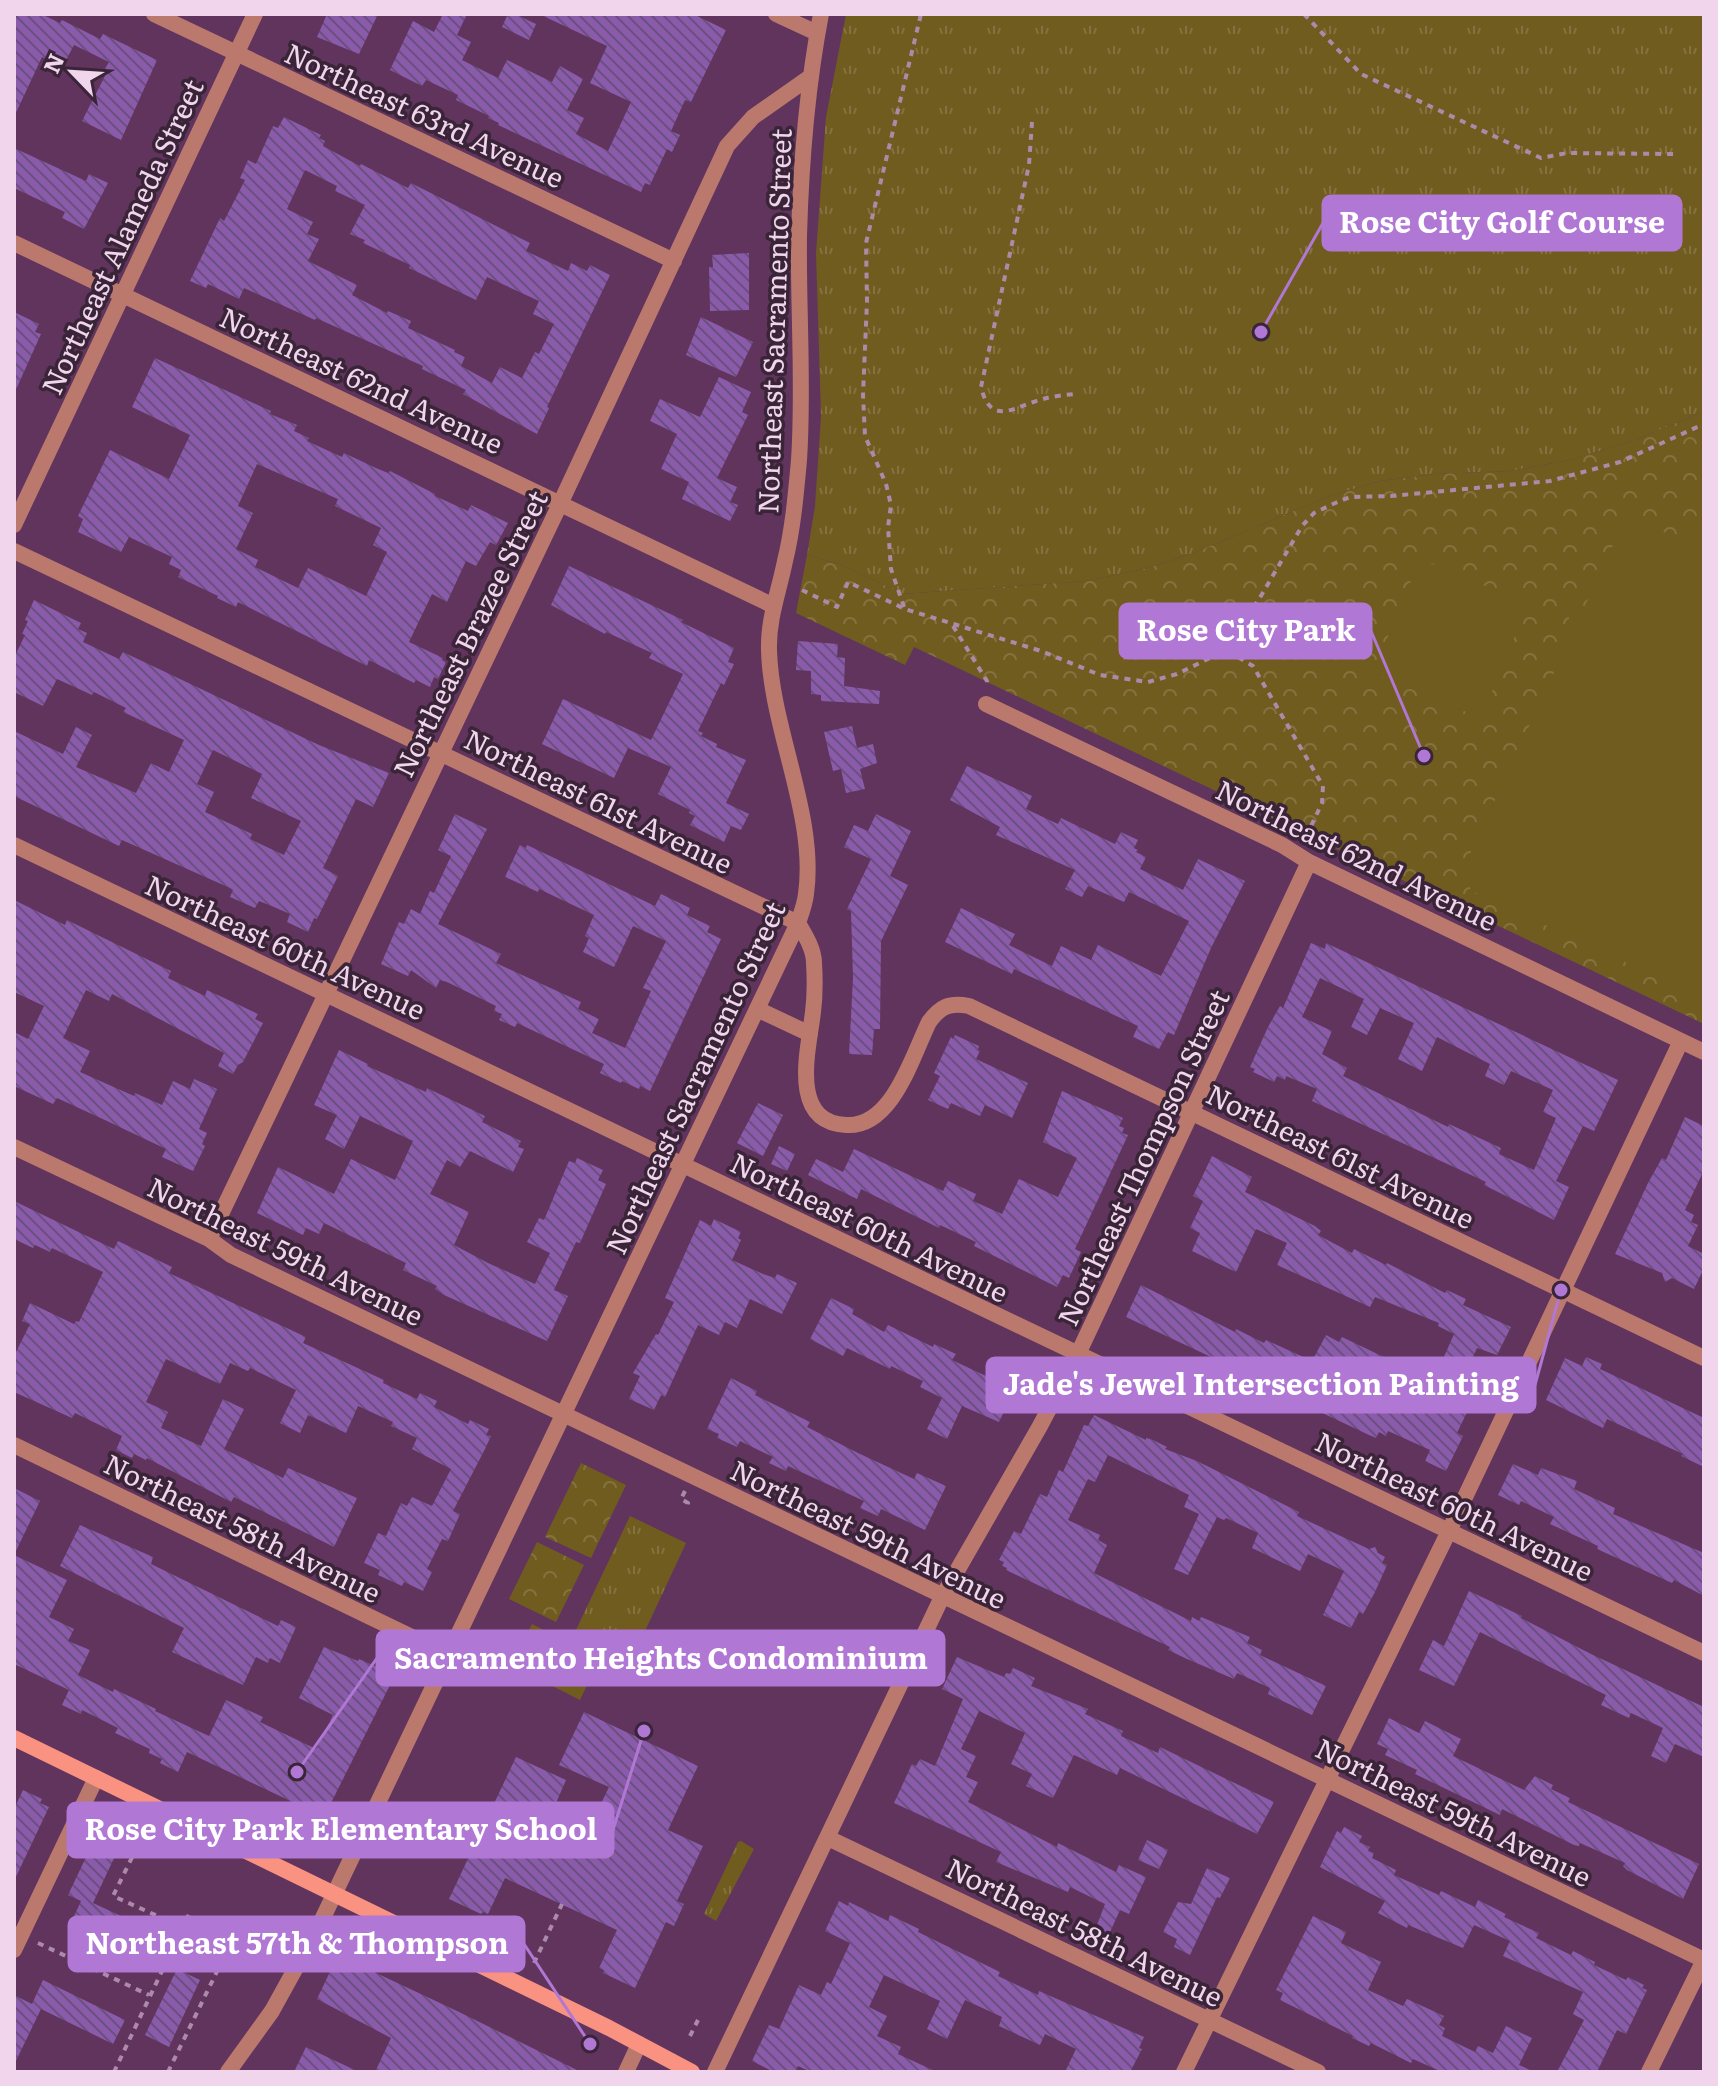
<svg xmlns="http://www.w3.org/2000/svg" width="1718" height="2086" viewBox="0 0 1718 2086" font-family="Literata,serif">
<defs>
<pattern id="grass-tufts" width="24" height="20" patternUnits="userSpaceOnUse" patternTransform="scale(2)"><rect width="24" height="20" fill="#705c1f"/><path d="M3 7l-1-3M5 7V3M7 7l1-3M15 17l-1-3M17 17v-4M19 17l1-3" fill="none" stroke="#857240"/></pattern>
<pattern id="park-crowns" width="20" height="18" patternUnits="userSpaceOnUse" patternTransform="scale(2)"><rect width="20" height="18" fill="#705c1f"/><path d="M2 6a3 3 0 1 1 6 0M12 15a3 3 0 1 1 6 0" fill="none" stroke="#857240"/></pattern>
<pattern id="building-back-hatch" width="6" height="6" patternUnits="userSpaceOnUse" patternTransform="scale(2)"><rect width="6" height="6" fill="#8a5bab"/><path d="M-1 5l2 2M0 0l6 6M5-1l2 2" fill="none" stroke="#6c4f7e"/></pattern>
</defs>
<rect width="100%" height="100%" fill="#60345d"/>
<path fill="url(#grass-tufts)" d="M846 14H1704V411L1633 441 1569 460 1510 471 1435 474 1380 481 1330 496 1191 554 1144 569 1086 581 903 594 840 564 807 555 815 506 821 416 816 253 826 117Z
M630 1516 686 1543 632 1659 575 1632Z
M741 1841 754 1849 716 1921 704 1914 738 1842Z"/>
<path fill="url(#park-crowns)" d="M1704 411V1024L914 647 905 665 796 613 807 555 840 564 903 594 1086 581 1144 569 1191 554 1330 496 1380 481 1435 474 1510 471 1569 460 1633 441Z
M581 1463 626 1485 591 1558 545 1537Z
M537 1542 584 1565 556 1622 509 1599Z"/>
<path fill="#705c1f" d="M1627 515 1704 551V998L1471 891 1464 867 1571 636 1568 608 1585 606Z
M1420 559 1528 604 1481 718 1373 673Z
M532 1624 600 1658 580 1700 511 1665Z"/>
<path fill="url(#building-back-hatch)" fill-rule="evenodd" d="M14 14H41L60 23 62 20 100 39 103 34 157 60 121 140 82 121 106 74 103 72 109 62 74 45 62 68 42 57 14 117Z
M327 14H378L359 54 317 37Z
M443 14H467L457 35 471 42 462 60 498 78 507 60 552 82 560 66 583 79 567 110 584 118 576 134 608 151 631 102 590 83 607 46 539 14H693L726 30 691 102 685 100 671 131 680 135 672 152 667 149 650 185 645 183 641 192 498 125 499 123 488 118 489 116 456 100 458 95 426 80 422 86 390 70 413 21 434 32Z
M508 14H515L536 24 529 40 502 27Z
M284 117 321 135 319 138 325 141 323 146 360 166 361 164 408 188 411 183 530 243 526 251 568 271 571 263 587 271 590 265 610 275 547 407 549 408 537 434 463 394 466 390 422 369 423 366 316 318 315 320 244 288 239 299 208 284 206 288 190 281 220 218 224 221 245 180 240 178 248 160 256 164 273 126 278 128ZM305 170 337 186 335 191 365 205 350 234 365 240 363 243 410 265 409 268 476 300 487 277 539 301 533 314 554 324 539 354 535 352 522 378 500 367 492 383 461 366 465 357 454 352 455 350 408 328 411 321 388 311 387 313 352 295 357 285 308 261 319 239 307 234 313 222 287 209Z
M14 148 86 181 89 174 108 183 84 229 62 218 65 212 14 188Z
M749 253V310L710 311 709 267H713L712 255Z
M14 312 39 324 35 332 41 334 14 394Z
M701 317 753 342 736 377 686 355Z
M155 358 271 411 270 414 297 425 294 431 309 438 307 441 342 457 344 453 376 468 388 473 390 471 435 494V496L468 511 471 505 508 523 496 545 490 542 476 566 466 561 447 602 432 594 409 642 443 658 442 660 446 662 438 679 434 677 430 687 416 680 414 683 369 660 367 666 238 602 236 607 217 598 218 596 178 577 181 570 169 564 172 557 129 537 121 552 78 532 83 519 78 516 110 450 169 479 190 435 132 407ZM257 464 338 499 335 506 381 528 373 545 387 552 366 596 308 568 298 588 255 567 258 560 236 549 253 513 238 506Z
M719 377 751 392 742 412 748 415 717 478 737 487 730 502 738 505 730 521 682 499 689 482 661 469 677 434 650 421 660 399 700 417Z
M569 566 683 620 681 622 734 648 728 662 734 664 724 685 721 683 698 731 703 733 701 736 717 744 716 747 746 760 726 803 749 814 741 830 731 826 724 842 690 825 695 816 689 813 690 810 658 794 671 767 628 748 614 778 542 744 563 699 651 740 683 674 649 658 652 653 606 632 605 634 551 605Z
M34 600 81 623 78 629 87 633 83 642 119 659 123 652 319 745 389 773 373 807 356 799 323 868 338 876 317 919 314 918 308 932 287 922 290 914 274 907 259 901 255 908 230 897 233 890 230 888 122 840 119 846 14 796V731L63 754 76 727 92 735 76 767 136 793 151 763 169 772 184 740 123 712 126 708 94 692 92 695 57 679 43 706 14 692V658L25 635 22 634 28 621 25 620ZM213 750 262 774 251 798 301 821 284 855 250 839 252 834 205 812 214 792 197 784Z
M798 641 838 644 837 657 845 658 844 686 880 691 879 704 821 701V695L811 694V671L796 670Z
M852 726 857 748 873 744 877 763 860 769 865 789 846 793 841 769 833 771 824 732Z
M967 766 1032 796 1026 809 1058 824 1061 818 1115 844 1121 832 1138 840 1134 848 1138 850 1136 852 1146 857 1140 869 1183 890 1198 859 1245 881 1211 948 1174 1035 1168 1032 1159 1049 1133 1037 1138 1026 1014 969 1012 974 945 942 961 908 1015 934 1009 945 1052 966 1061 946 1091 960 1098 945 1161 976 1189 921 1129 892 1124 902 1088 886 1082 897 1065 889 1075 870 996 835 1000 827 950 800Z
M455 814 487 829 438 924 501 954 496 963 581 1002 578 1009 599 1019 592 1033 625 1048 651 991 643 988 666 941 633 926 614 967 583 952 589 938 585 936 594 915 539 889 538 892 505 877 520 845 526 848 527 845 655 906 661 894 690 908 687 915 710 926 707 932 721 939 650 1091 640 1086 639 1089 622 1081 621 1083 600 1073 604 1064 517 1023 515 1027 499 1020 502 1014 494 1011 496 1006 447 982 440 980 436 988 411 970 408 976 381 964 399 922 404 924 411 909 420 914 430 891 434 893 451 856 438 850Z
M876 814 911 831 890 876 908 885 881 941 880 1029H874L872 1055 849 1054 853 978 851 911 847 909 871 859 844 847 854 825 868 831Z
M14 900 65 925 67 920 171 971 168 978 205 996 207 990 258 1014 255 1019 263 1023 243 1062 238 1065 233 1074 218 1066 224 1053 112 994 109 1001 86 990 63 1038 90 1051 80 1072 134 1096 135 1093 162 1105 173 1081 190 1089 194 1079 217 1089 199 1129 207 1133 202 1144 205 1146 193 1171 162 1157 166 1149 107 1121 57 1098 53 1104 14 1086V1032L28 1039 44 1006 14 992Z
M1311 943 1325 949 1326 943 1618 1080 1594 1131 1583 1126 1556 1181 1569 1187 1554 1220 1484 1185 1486 1182 1312 1101 1317 1089 1286 1076 1285 1080 1277 1076 1274 1082 1253 1072 1255 1069 1250 1067 1268 1027 1280 1006 1283 1008ZM1320 978 1364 999 1351 1027 1367 1035 1380 1008 1414 1023 1398 1059 1422 1071 1437 1037 1490 1064 1485 1076 1504 1085 1511 1071 1553 1090 1543 1112 1556 1118 1534 1170 1499 1154 1501 1148 1449 1124 1448 1127 1343 1076 1347 1068 1322 1054 1332 1031 1302 1017Z
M955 1035 979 1046 978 1050 980 1051 976 1059 1028 1083 1012 1118 985 1105 980 1116 951 1103 948 1109 928 1100 940 1076 934 1073 951 1037 953 1039Z
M339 1050 368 1064 367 1066 426 1092 427 1088 485 1116 482 1122 521 1141 518 1147 524 1149 513 1172 470 1151 460 1167 447 1160 430 1194 469 1212 454 1245 488 1263 535 1284 550 1253 527 1242 539 1218 544 1220 569 1161 575 1163 577 1158 603 1170 598 1180 606 1184 580 1243 576 1242 554 1290 568 1296 547 1341 444 1295 435 1289 437 1286 403 1270 406 1263 324 1223 319 1234 306 1228 303 1235 257 1213 278 1167 334 1194 351 1159 395 1180 413 1141 360 1116 344 1149 325 1139 337 1115 314 1105Z
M1062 1091 1123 1118 1119 1126 1124 1128 1122 1133 1128 1135 1075 1249 1081 1252 1069 1278 1063 1275 1057 1287 974 1246 976 1242 940 1225 939 1228 861 1189 857 1199 808 1175 816 1159 843 1172 854 1149 943 1191 948 1181 976 1194 973 1201 1002 1214 1019 1179 1058 1197 1077 1158 1043 1142Z
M758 1103 783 1115 763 1156 737 1143Z
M1685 1117 1704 1126V1170L1685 1210 1694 1215 1691 1222 1698 1225 1688 1246 1704 1254V1268L1694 1289 1672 1278 1665 1282 1662 1273 1615 1254 1648 1183 1662 1158 1666 1160Z
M779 1146 795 1154 787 1171 771 1164Z
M1212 1156 1252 1177 1245 1192 1315 1226 1321 1231 1318 1235 1352 1253 1354 1249 1386 1265 1387 1263 1445 1293 1447 1290 1466 1299 1463 1305 1511 1327 1497 1355 1477 1348 1452 1402 1468 1410 1457 1433 1463 1436 1446 1471 1425 1461 1430 1450 1388 1431 1386 1436 1379 1432 1376 1438 1369 1435 1280 1393 1281 1390 1126 1317 1141 1285 1235 1332 1236 1329 1264 1343 1266 1340 1312 1361 1326 1335 1339 1342 1342 1337 1386 1358 1379 1374 1426 1398 1454 1334 1438 1326 1439 1323 1375 1297 1370 1307 1277 1265 1287 1243 1256 1229 1236 1272 1192 1251 1200 1233 1190 1228 1203 1201 1193 1196Z
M14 1201 114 1249 118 1241 172 1267 169 1273 306 1337 303 1343 384 1380 383 1383 417 1399 420 1393 437 1401 434 1407 468 1424 470 1420 489 1429 486 1435 491 1436 485 1449 453 1511 460 1514 448 1541 442 1539 427 1569 432 1572 423 1591 404 1582 402 1586 378 1575 380 1570 364 1563 378 1533 386 1536 401 1503 407 1506 412 1497 432 1506 451 1469 412 1449 417 1438 391 1426 393 1422 358 1406 346 1433 308 1415 300 1433 280 1423 296 1390 250 1368 248 1371 230 1363 220 1384 166 1359 146 1402 168 1412 161 1428 201 1446 223 1399 244 1409 224 1449 283 1478 288 1468 357 1498 334 1547 234 1497 231 1502 147 1458 146 1460 134 1454 132 1458 116 1450 122 1436 75 1413 72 1418 14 1392V1356L30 1324 22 1321 30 1303 74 1324 76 1321 79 1322 103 1272 52 1248 50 1252 35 1245 33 1248 14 1239Z
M714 1219 741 1232 738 1238 741 1240 732 1260 763 1274 775 1278 777 1274 797 1283 782 1314 750 1299 737 1328 725 1322 719 1335 698 1325 665 1397 661 1395 654 1410 629 1399 640 1376 633 1373 656 1334 658 1335 674 1302 665 1298 700 1220 711 1226Z
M831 1298 854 1309 852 1314 884 1332 888 1325 933 1347 934 1344 956 1354 952 1360 986 1376 990 1367 997 1370 999 1365 1021 1375 999 1422 962 1406 947 1439 927 1429 942 1398 920 1387 923 1381 891 1366 890 1369 847 1348 843 1356 810 1339Z
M1586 1357 1602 1364 1600 1369 1704 1418V1467L1681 1456 1683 1454 1607 1419 1603 1428 1546 1400 1565 1358 1582 1366Z
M731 1378 757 1391 755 1395 810 1422 807 1427 858 1453 914 1479 917 1473 946 1486 925 1530 881 1509 878 1516 860 1508 864 1501 788 1466 786 1471 769 1463 773 1457 740 1441 737 1447 717 1438 719 1434 707 1429Z
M1094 1415 1146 1440V1438L1151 1439 1167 1447 1165 1449 1197 1461 1299 1512 1297 1516 1369 1549 1375 1547 1378 1553 1385 1557 1382 1563 1387 1565 1375 1592 1363 1614 1359 1612 1351 1628 1323 1615 1344 1571 1308 1554 1300 1571 1252 1548 1258 1533 1226 1518 1224 1520 1217 1517 1188 1575 1174 1569 1199 1514 1184 1507 1189 1495 1108 1455 1095 1482 1088 1479 1068 1520 1100 1535 1098 1540 1107 1545 1094 1573 1191 1621 1192 1617 1199 1621 1201 1617 1250 1637 1247 1643 1262 1650 1260 1655 1326 1686 1312 1715 1268 1694 1270 1688 1237 1673 1234 1679 1187 1659 1168 1650 1170 1647 1006 1570 1007 1568 1002 1566 1004 1562 999 1560 1014 1531 1021 1534 1040 1494 1047 1497 1059 1470 1063 1472 1084 1425 1088 1426Z
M1513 1464 1538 1475 1541 1468 1577 1481 1574 1489 1615 1508 1613 1514 1704 1553V1596L1674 1580 1672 1583 1597 1549 1598 1546 1550 1524 1554 1517 1521 1501 1519 1505 1498 1495Z
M14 1488 40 1501 14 1555 67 1580 49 1617 74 1629 68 1641 90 1650 78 1675 113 1692 114 1689 156 1709 155 1711 209 1736 226 1700 263 1717 260 1722 316 1749 333 1715 299 1698 324 1647 358 1661 359 1659 395 1675 324 1817 187 1752 178 1772 160 1763 162 1759 149 1753 150 1749 115 1733 118 1728 82 1710 81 1714 62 1705 69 1690 14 1664Z
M80 1525 153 1557 151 1564 278 1626 281 1620 296 1627 280 1663 270 1658 268 1663 256 1657 243 1685 172 1652 184 1628 60 1566Z
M1469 1591 1522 1616 1521 1618 1591 1654 1704 1707V1757L1675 1744 1666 1763 1651 1756 1663 1728 1631 1713 1629 1718 1601 1705 1606 1695 1480 1632 1454 1686 1419 1670 1433 1640 1444 1646Z
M957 1657 1004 1677 1006 1673 1010 1674 1013 1668 1035 1678 1031 1686 1088 1709 1085 1714 1123 1731 1121 1736 1158 1753 1160 1747 1274 1802 1257 1834 1120 1768 1117 1775 1074 1755 1053 1798 1026 1786 1032 1774 1011 1764 1025 1733 979 1711 961 1749 976 1756 966 1777 978 1782 968 1802 1057 1847 1058 1843 1116 1872 1119 1865 1146 1877 1129 1914 1120 1910 1105 1943 1092 1938 1105 1904 1070 1887 1068 1892 996 1862 1001 1852 894 1803 912 1764 916 1766 920 1759 935 1766 963 1699 942 1689Z
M584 1712 698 1766 668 1830 703 1846 677 1901 684 1904 674 1926 666 1922 635 1988 603 1973 604 1970 599 1968 617 1930 505 1878 488 1914 483 1912 481 1914 449 1899 516 1757 566 1780 556 1803 593 1820 609 1787 559 1765Z
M1389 1718 1419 1733 1425 1721 1461 1739 1453 1756 1524 1790 1535 1776 1553 1785 1551 1789 1570 1798 1568 1802 1699 1864 1683 1899 1627 1870 1623 1866 1625 1863 1580 1843 1579 1846 1574 1845 1502 1809 1500 1815 1415 1774 1417 1770 1385 1755 1388 1749 1377 1744Z
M23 1790 42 1799 40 1803 49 1807 14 1881V1809Z
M1344 1827 1362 1836 1359 1842 1370 1847 1368 1851 1374 1853 1372 1858 1396 1870 1394 1875 1439 1895 1441 1891 1475 1907 1478 1900 1506 1914 1504 1917 1539 1933 1536 1938 1571 1955 1573 1951 1595 1962 1594 1965 1626 1980 1628 1977 1644 1985 1642 1988 1647 1990 1626 2034 1617 2030 1597 2072H1557L1584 2020 1573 2014 1583 1992 1503 1956 1510 1941 1474 1925 1463 1948 1408 1925 1407 1928 1378 1913 1385 1901 1320 1867 1337 1831 1341 1833Z
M99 1830 122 1841 93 1903 164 1936 151 1963 70 1925 81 1901 68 1895Z
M1147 1840 1168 1850 1159 1869 1138 1860Z
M1207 1868 1230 1878 1220 1898 1217 1897 1190 1955 1174 1947 1177 1939 1163 1932 1178 1902 1191 1904Z
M839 1901 848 1906 849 1902 888 1921 890 1915 919 1929 918 1932 1000 1972 998 1976 1038 1995 1039 1991 1144 2037 1139 2048 1142 2049 1130 2072H1065L1076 2049 1045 2034 1040 2045 999 2026 1002 2017 965 2000 947 2039 927 2029 940 2001 884 1975 869 2007 887 2016 877 2036 901 2047 898 2054 937 2072H811L798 2066 795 2072H774L752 2061 769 2025 779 2029 799 1985 821 1995 827 1982 831 1984 850 1943 825 1931Z
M1313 1916 1346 1932 1341 1943 1381 1962 1368 1990 1403 2006 1407 1999 1444 2016 1439 2025 1445 2028 1442 2036 1475 2052 1478 2046 1493 2053 1506 2026 1532 2038 1519 2065 1535 2072H1442L1413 2059 1411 2063 1371 2043 1369 2046 1352 2038 1353 2036 1280 2000 1283 1993 1276 1990Z
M338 1955 457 2011 581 2072H375L391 2038 317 1999Z
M177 1969 200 1980 169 2047 145 2035Z
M43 1980 125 2020 113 2044 41 2009 14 2065V1995L32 2004Z
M306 2047 359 2072H294Z"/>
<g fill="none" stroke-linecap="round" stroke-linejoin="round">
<path stroke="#ad8aaa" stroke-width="4" stroke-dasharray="6 6" stroke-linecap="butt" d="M1304 14 1361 74 1541 158 1567 153 1673 154
M1032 122 1029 165 981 387C991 428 1015 406 1043 399 1053 396 1065 395 1076 394
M802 590 837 607 848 582 905 609 1041 651 1100 675 1148 682 1177 674 1216 655 1236 656 1253 666 1323 786 1322 803 1305 839
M904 607 891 569 888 527 891 505 886 484 865 436 863 395 867 301 866 243 921 14
M953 626 987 681V687
M1216 654 1258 601 1302 526 1314 513 1333 504 1350 497 1391 496 1550 481 1620 462 1704 424
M685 1491 681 1499 688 1503 685 1508
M148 1825 113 1896 182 1927
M38 1943 149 1995
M534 1963 562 1904
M690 2036 698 2020
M114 2072 191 1910
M168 2072 224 1957 180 1935"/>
<path stroke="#bb796e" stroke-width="16" d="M154 14 674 261
M776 14 817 33
M14 243 774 606
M14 525 255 14
M14 551 798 923C805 935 814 949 814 963 815 979 815 996 813 1012 809 1048 788 1122 846 1125 892 1128 912 1057 929 1022 940 1007 949 1002 969 1006L1704 1358
M986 704 1282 845 1309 862 1704 1052
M14 845 1704 1653
M757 1009 810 1034
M14 1147 209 1239 231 1255 1704 1960
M209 1239 561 502 727 146 753 117 810 77
M14 1445 449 1655
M828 1838 1318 2072
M14 1950 96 1778
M228 2072 272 2011 320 1924 798 923C801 914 805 904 806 894 817 816 771 729 769 650 768 619 779 591 785 561 793 529 796 493 799 460 804 385 798 311 799 236 801 162 807 87 821 14
M626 2072 639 2044
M715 2072 942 1597 1040 1426 1078 1354 1309 862
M1184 2072 1449 1531 1681 1041
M1649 2072 1704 1960"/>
<path stroke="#fa9282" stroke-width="16" d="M14 1738 609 2028 692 2072"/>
</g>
<g text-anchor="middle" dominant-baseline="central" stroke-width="7" stroke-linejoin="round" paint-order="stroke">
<g font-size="28" fill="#f0d5ed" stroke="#392537">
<text transform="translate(425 114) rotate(25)">Northeast 63rd Avenue</text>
<text transform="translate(121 236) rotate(-65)">Northeast Alameda Street</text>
<text transform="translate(773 321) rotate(-88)">Northeast Sacramento Street</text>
<text transform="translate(362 379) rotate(25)">Northeast 62nd Avenue</text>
<text transform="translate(469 633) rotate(-64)">Northeast Brazee Street</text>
<text transform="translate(599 800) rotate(26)">Northeast 61st Avenue</text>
<text transform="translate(1357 854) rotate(26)">Northeast 62nd Avenue</text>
<text transform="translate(286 946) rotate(25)">Northeast 60th Avenue</text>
<text transform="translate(694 1077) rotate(-65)">Northeast Sacramento Street</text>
<text transform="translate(1341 1155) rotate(26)">Northeast 61st Avenue</text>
<text transform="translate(1142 1157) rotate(-65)">Northeast Thompson Street</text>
<text transform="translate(870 1226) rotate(26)">Northeast 60th Avenue</text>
<text transform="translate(286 1250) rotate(26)">Northeast 59th Avenue</text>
<text transform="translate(1455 1505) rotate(26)">Northeast 60th Avenue</text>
<text transform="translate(243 1527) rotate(26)">Northeast 58th Avenue</text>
<text transform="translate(869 1533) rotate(26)">Northeast 59th Avenue</text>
<text transform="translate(1454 1811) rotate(26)">Northeast 59th Avenue</text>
<text transform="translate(1085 1931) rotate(26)">Northeast 58th Avenue</text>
</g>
</g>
<path fill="none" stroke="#b078d4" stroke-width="3" d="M1261 332L1323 223M1424 756L1371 631M1561 1290L1535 1385M297 1772L377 1658M644 1731L613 1830M590 2044L524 1944"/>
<g fill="#b078d4" stroke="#392537" stroke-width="3">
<circle cx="1261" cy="332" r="8"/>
<circle cx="1424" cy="756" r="8"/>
<circle cx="1561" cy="1290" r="8"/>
<circle cx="297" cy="1772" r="8"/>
<circle cx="644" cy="1731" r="8"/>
<circle cx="590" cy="2044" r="8"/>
</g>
<g fill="#b078d4" stroke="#b078d4" stroke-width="3">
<rect x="1323" y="196" width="358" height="54" rx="8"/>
<rect x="1120" y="604" width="251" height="54" rx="8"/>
<rect x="987" y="1358" width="548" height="54" rx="8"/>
<rect x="377" y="1631" width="567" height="54" rx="8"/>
<rect x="68" y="1803" width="545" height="54" rx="8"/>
<rect x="69" y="1917" width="455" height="54" rx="8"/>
</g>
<g font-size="30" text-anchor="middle" font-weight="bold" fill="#fff">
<text x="1502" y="233">Rose City Golf Course</text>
<text x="1246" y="641">Rose City Park</text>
<text x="1261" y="1395">Jade's Jewel Intersection Painting</text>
<text x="661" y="1669">Sacramento Heights Condominium</text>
<text x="341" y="1840">Rose City Park Elementary School</text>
<text x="297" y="1954">Northeast 57th &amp; Thompson</text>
</g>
<rect width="1718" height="2086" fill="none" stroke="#f0d5ed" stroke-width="32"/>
<g transform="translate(72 72) rotate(295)" stroke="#392537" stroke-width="6" paint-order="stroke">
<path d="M0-6L14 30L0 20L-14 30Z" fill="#f0d5ed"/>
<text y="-12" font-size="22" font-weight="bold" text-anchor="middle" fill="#f0d5ed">N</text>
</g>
</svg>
